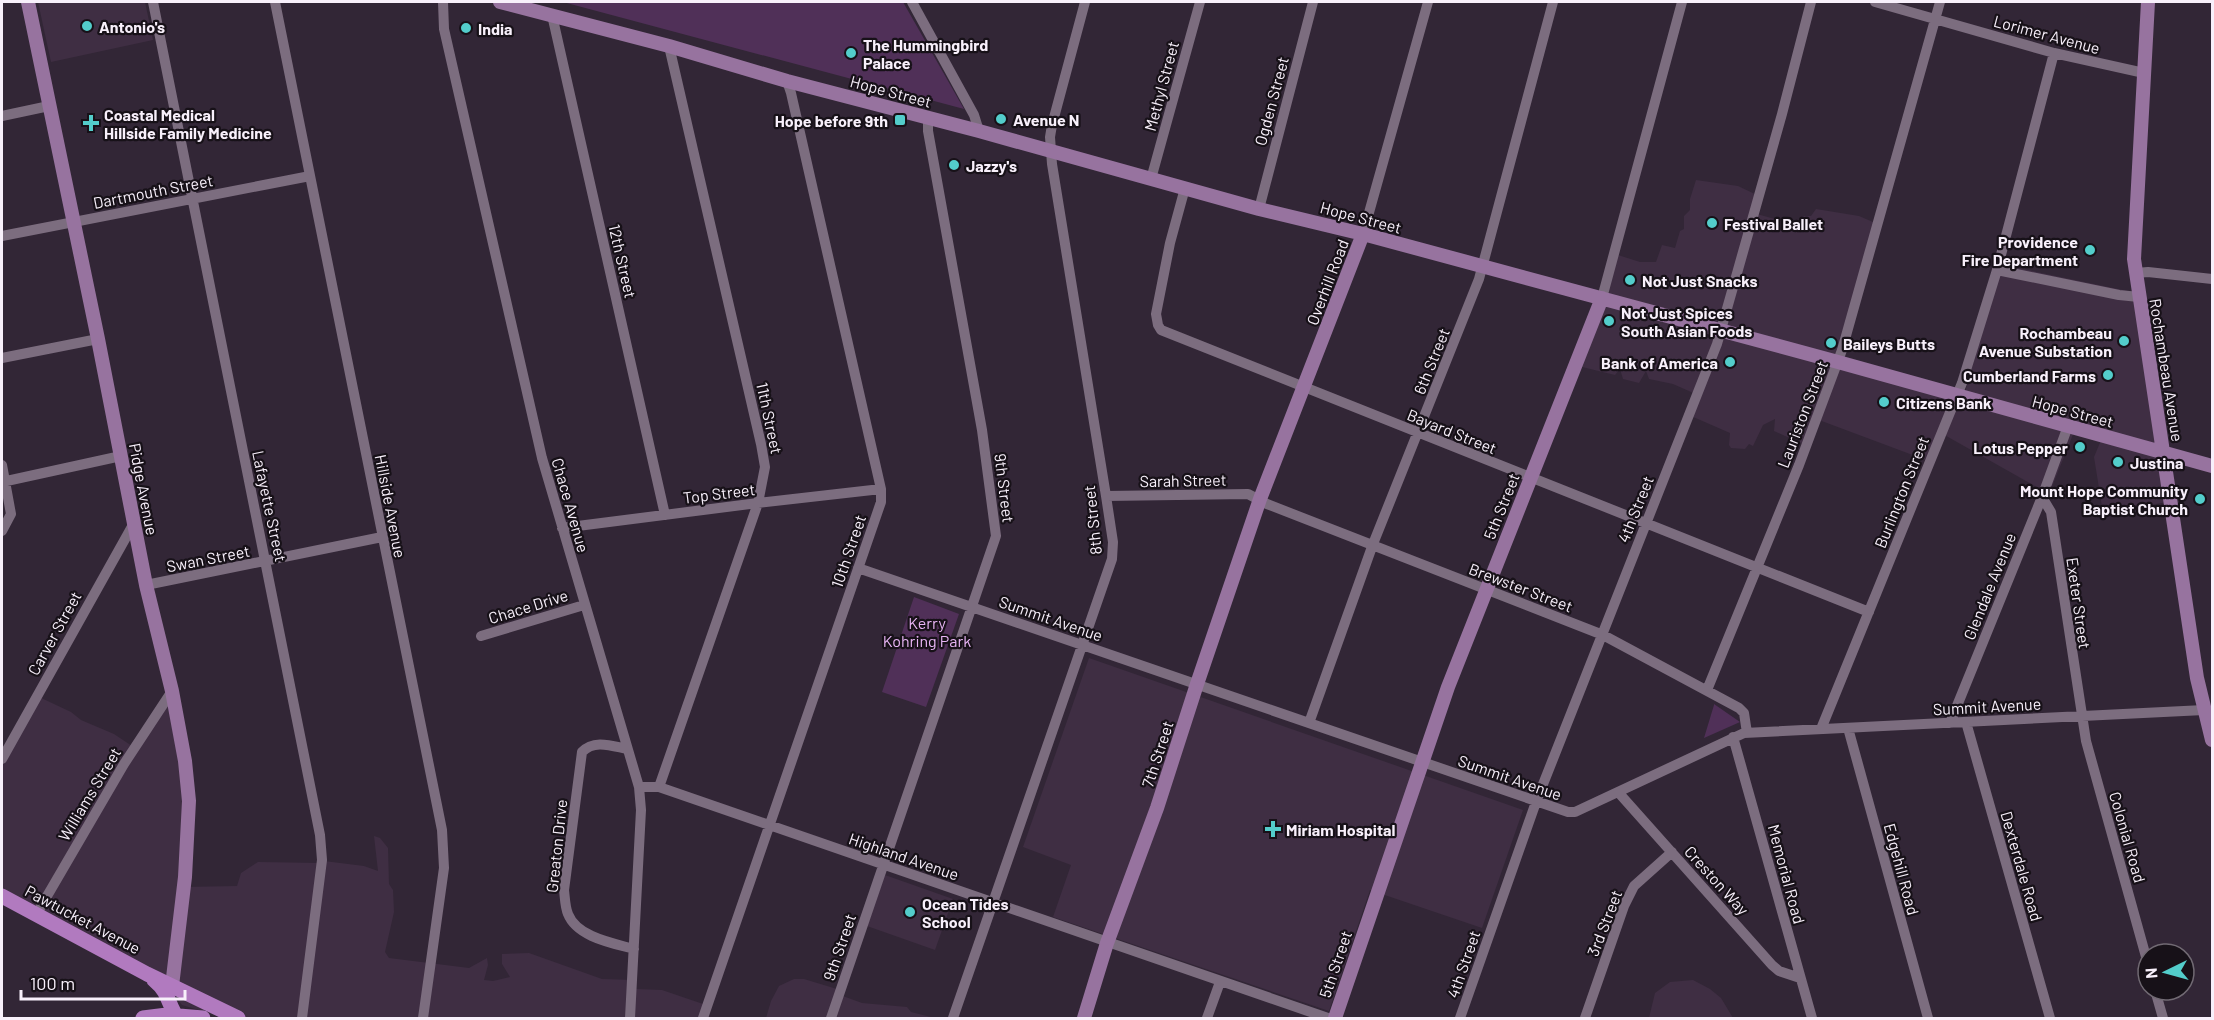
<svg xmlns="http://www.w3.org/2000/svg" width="2214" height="1020" viewBox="0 0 2214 1020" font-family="Barlow,sans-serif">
<rect width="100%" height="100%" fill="#322636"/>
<path fill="#3f2e43" d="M38 2H145L153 40 51 62Z
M1696 180 1738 186 1759 196 1757 214 1782 221 1794 227 1803 216H1811L1816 209 1859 216 1880 225 1843 359 1965 392 2001 267 2004 265 2142 294 2173 501 2103 513 2094 457 2104 433 2076 427 2049 494 1941 433 1926 460 1819 420 1805 445 1774 431 1775 419 1763 425 1753 446 1749 444 1745 449 1731 448 1729 445 1730 433 1691 416 1698 395 1673 384 1649 379 1646 371 1639 383 1623 379 1620 369 1615 375 1578 366 1618 255 1640 262H1656L1662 245 1675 248 1680 231 1684 229V216L1690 210V199Z
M1089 658 1523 810 1482 928 1370 890 1329 1011 1053 917 1071 865 1023 847Z
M168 695 184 762V887L237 886 241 873 258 862 320 863 324 861 364 866 378 871 374 836 380 838 388 848 389 884 393 890 394 912 385 952 389 958 469 968 487 958 488 965 484 980 493 981 510 977 502 964V954L529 953 602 979 634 980 636 989 662 990 706 1005 702 1018H225L182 1005 166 985 2 893V745L6 747 37 696 71 712 81 720 114 734 132 746Z
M885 875 953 899 935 950 867 926Z
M794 979H804L837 989 840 995 862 1003 907 1007 911 1012 935 1018H766L771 1001 779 986Z
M1693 980 1710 989 1721 998 1733 1018H1649L1655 993 1670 982Z"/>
<path fill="#503058" d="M563 2H903L964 109Z
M914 597 959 614 926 707 882 692Z
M1714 704 1740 722 1704 738 1714 705Z"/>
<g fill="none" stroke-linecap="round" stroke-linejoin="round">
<path stroke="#7c6d7f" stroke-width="10" d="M153 2 320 835 322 860 302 1018
M275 2 442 830 444 868 423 1018
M443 2 444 29 542 458 639 787 641 810 630 1018
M912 2 974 115 979 131
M1875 2 2054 53 2144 73
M552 15 665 515
M2 116 49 106
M1151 179 1200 2
M1185 188 1170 243 1156 314 1158 325 1161 330 1869 612
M1259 209 1313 2
M1363 234 1428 2
M2 236 310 176
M1997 270 2119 295 2139 297
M2136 273 2148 272 2212 279
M1602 298 1682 2
M2 358 98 339
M2 465 11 514 2 531
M2 482 121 456
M1106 496 1248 494 1267 504 1603 635 1739 708 1744 713 1747 733
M2042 497 2051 512 2086 741 2148 964
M562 528 758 503 881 489
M858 568 1568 812H1575L1744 733 2204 710
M146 585 382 537
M481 636 584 605
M1707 690 1799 465 1842 350 1940 2
M1966 722 2050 1018
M1309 723 1373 544 1479 279 1553 2
M1950 723 2042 497 2068 426
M1848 728 1928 1018
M1821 729 1962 383 1997 270 2054 53
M1733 737 1812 1018
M627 749C612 746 594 739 582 752L564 890C565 898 565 907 568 914 577 937 612 943 634 949
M2 759 134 523
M639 787H659L1328 1018
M659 787 758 503 765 467 761 444 669 46
M1618 792 1772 965 1779 971 1800 978
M36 915 124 764 172 691
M2155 990 2163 1018
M703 1018 881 502V489L791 93 787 81
M831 1018 996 536 982 430 928 131V118
M953 1018 1112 559 1113 542 1106 496 1052 164 1050 137 1052 125 1085 2
M1207 1018 1220 982
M1460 1018 1536 802 1717 344 1782 114 1811 2
M1585 1018 1624 906 1634 886 1672 852"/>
<path stroke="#97739f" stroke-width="14" d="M28 2 98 339 146 585 172 691 185 761 189 801 185 877 172 986
M500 2 669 46 787 81 979 131 1259 209 1363 234 1838 362 2212 466
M2148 2 2134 259 2197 678 2212 740
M1084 1018 1107 943 1157 808 1197 684 1260 499 1363 234
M1335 1018 1448 687 1602 298"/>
<path stroke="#b17abf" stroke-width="15" d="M2 896 147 974 238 1018
M154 980C171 994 167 1005 178 1018
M143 1018 167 1015 203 1018"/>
</g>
<g fill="#53cdcb" stroke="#171118" stroke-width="2">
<circle cx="87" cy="26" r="6"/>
<circle cx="466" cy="28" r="6"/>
<circle cx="851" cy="53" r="6"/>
<circle cx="1001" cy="119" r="6"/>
<rect x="894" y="114" width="12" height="12" rx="3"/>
<path d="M88 114h6v6h6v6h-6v6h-6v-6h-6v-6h6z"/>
<circle cx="954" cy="165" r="6"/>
<circle cx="1712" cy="223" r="6"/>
<circle cx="2090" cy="250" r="6"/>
<circle cx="1630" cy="280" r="6"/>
<circle cx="1609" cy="321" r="6"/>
<circle cx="2124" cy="341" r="6"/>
<circle cx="1831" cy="343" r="6"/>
<circle cx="1730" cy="362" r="6"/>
<circle cx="2108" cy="375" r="6"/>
<circle cx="1884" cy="402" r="6"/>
<circle cx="2080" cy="447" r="6"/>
<circle cx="2118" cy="462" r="6"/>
<circle cx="2200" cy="499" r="6"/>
<path d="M1270 820h6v6h6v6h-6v6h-6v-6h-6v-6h6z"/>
<circle cx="910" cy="912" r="6"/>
</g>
<g text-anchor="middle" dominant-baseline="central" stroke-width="4.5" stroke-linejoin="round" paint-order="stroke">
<g font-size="16" font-weight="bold" fill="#f8f0fb" stroke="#171118" text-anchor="start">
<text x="99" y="26">Antonio's</text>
<text x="478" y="28">India</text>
<text x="863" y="44">The Hummingbird<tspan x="863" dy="18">Palace</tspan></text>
<text x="104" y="114">Coastal Medical<tspan x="104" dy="18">Hillside Family Medicine</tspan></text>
<text x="1013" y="119">Avenue N</text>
<text x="888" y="120" text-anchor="end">Hope before 9th</text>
<text x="966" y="165">Jazzy's</text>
<text x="1724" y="223">Festival Ballet</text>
<text x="2078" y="241" text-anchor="end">Providence<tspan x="2078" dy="18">Fire Department</tspan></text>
<text x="1642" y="280">Not Just Snacks</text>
<text x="1621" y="312">Not Just Spices<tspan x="1621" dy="18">South Asian Foods</tspan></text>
<text x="2112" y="332" text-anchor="end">Rochambeau<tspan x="2112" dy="18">Avenue Substation</tspan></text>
<text x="1843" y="343">Baileys Butts</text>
<text x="1718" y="362" text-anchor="end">Bank of America</text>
<text x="2096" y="375" text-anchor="end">Cumberland Farms</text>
<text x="1896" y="402">Citizens Bank</text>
<text x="2068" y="447" text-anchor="end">Lotus Pepper</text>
<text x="2130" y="462">Justina</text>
<text x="2188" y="490" text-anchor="end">Mount Hope Community<tspan x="2188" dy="18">Baptist Church</tspan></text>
<text x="1286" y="829">Miriam Hospital</text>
<text x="922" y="903">Ocean Tides<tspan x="922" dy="18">School</tspan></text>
</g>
<g font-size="16" fill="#f8f0fb" stroke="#171118">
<text transform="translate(2047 34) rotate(15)">Lorimer Avenue</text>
<text transform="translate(1161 86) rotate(-75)">Methyl Street</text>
<text transform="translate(891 91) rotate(15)">Hope Street</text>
<text transform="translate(1271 101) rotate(-75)">Ogden Street</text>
<text transform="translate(153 191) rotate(-11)">Dartmouth Street</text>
<text transform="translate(1361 217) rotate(15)">Hope Street</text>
<text transform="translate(623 261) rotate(77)">12th Street</text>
<text transform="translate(1327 282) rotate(-69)">Overhill Road</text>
<text transform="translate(1431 361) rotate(-68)">6th Street</text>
<text transform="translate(2167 370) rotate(81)">Rochambeau Avenue</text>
<text transform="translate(2073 411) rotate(15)">Hope Street</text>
<text transform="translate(1802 414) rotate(-69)">Lauriston Street</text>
<text transform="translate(770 418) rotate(78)">11th Street</text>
<text transform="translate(1452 431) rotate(22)">Bayard Street</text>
<text transform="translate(1183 480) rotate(-1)">Sarah Street</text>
<text transform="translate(1005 488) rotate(83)">9th Street</text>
<text transform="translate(144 489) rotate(79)">Pidge Avenue</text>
<text transform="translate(1901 492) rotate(-68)">Burlington Street</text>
<text transform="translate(719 493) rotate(-7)">Top Street</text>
<text transform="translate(571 505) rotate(74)">Chace Avenue</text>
<text transform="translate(270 506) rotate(78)">Lafayette Street</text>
<text transform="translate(391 506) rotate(79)">Hillside Avenue</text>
<text transform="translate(1501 506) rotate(-68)">5th Street</text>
<text transform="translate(1635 509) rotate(-68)">4th Street</text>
<text transform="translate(1092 520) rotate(-96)">8th Street</text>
<text transform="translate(848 551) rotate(-71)">10th Street</text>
<text transform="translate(208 558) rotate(-11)">Swan Street</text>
<text transform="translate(1989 586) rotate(-68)">Glendale Avenue</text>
<text transform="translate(1521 587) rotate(21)">Brewster Street</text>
<text transform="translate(2079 603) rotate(82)">Exeter Street</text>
<text transform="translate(528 606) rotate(-17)">Chace Drive</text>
<text transform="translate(1051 618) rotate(19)">Summit Avenue</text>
<text transform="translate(54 633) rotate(-61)">Carver Street</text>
<text transform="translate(1987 706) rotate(-3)">Summit Avenue</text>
<text transform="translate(1157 754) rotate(-72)">7th Street</text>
<text transform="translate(1510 777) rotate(19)">Summit Avenue</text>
<text transform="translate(89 794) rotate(-59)">Williams Street</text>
<text transform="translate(2128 837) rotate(74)">Colonial Road</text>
<text transform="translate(556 846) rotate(-84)">Greaton Drive</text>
<text transform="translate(904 856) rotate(19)">Highland Avenue</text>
<text transform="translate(2022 866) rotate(74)">Dexterdale Road</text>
<text transform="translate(1902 869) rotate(75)">Edgehill Road</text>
<text transform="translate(1787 874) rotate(75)">Memorial Road</text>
<text transform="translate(1717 880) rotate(48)">Creston Way</text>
<text transform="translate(83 919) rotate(28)">Pawtucket Avenue</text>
<text transform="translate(1604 923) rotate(-69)">3rd Street</text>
<text transform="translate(839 947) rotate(-71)">9th Street</text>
<text transform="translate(1335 964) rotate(-71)">5th Street</text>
<text transform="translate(1463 964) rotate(-71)">4th Street</text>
</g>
<g font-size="16" fill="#e8b5f5" stroke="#171118">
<text x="927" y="622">Kerry<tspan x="927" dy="18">Kohring Park</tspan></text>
</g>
</g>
<rect width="2214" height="1020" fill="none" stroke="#f8f0fb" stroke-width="6"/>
<g transform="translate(2166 972) rotate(265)"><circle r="28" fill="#171118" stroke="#716a73" stroke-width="1.5"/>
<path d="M0-4.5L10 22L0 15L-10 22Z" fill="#53cdcb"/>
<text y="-9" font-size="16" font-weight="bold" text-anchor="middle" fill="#f8f0fb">N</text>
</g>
<path d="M21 990v9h164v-9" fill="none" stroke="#f8f0fb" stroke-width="3"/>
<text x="30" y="990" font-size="18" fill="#f8f0fb" stroke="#171118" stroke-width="4.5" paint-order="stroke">100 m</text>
</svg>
